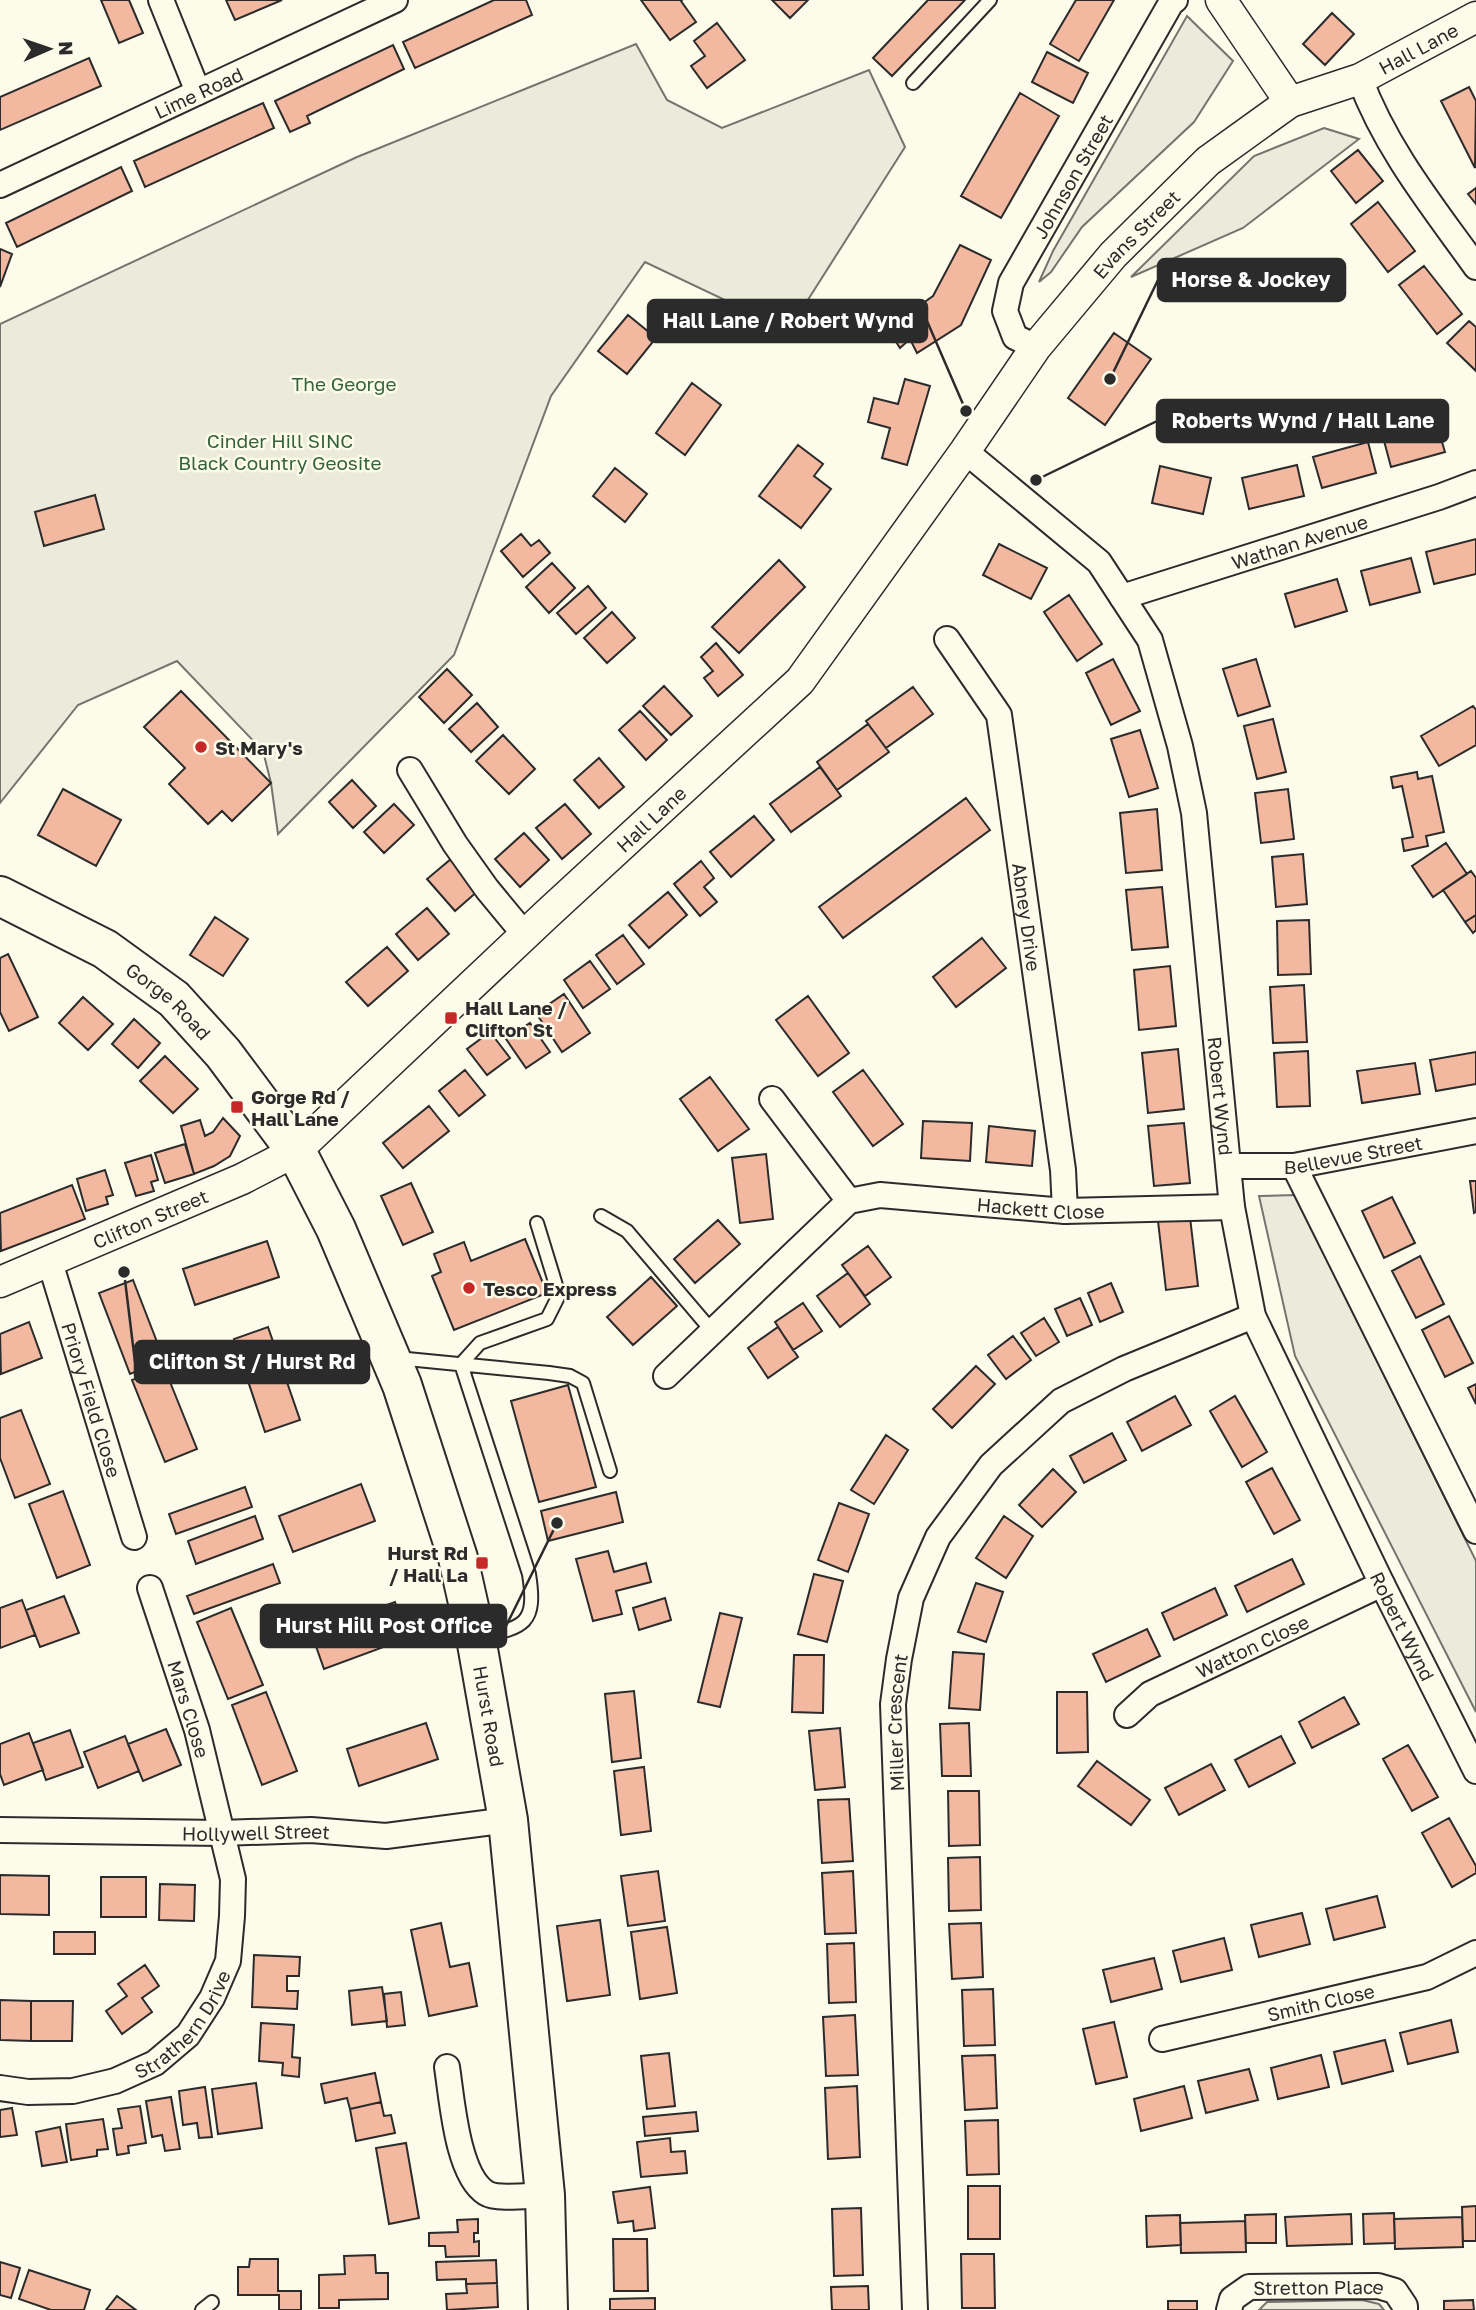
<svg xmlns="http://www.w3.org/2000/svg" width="1476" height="2310" viewBox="0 0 1476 2310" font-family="'Golos Text',sans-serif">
<rect width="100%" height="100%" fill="#fdfbea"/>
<path fill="#ecebdb" stroke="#74746e" stroke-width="2" d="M1187 16 1233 61 1194 122 1082 227 1051 272 1039 282 1053 251Z
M636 44 667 100 722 128 869 70 905 147 804 306 773 323 645 262 551 396 454 655 278 834 271 783 263 751 177 661 78 705 0 803V324L357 157Z
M1324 128 1359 139 1243 228 1131 277 1254 156Z
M1295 1195 1476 1561V1712L1295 1356 1259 1196Z
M1362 2300 1379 2304 1384 2310H1259L1267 2302Z"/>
<path fill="#f2b8a0" stroke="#2b2b2b" stroke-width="2" d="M101 0H129L143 33 119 43Z
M226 0H282L235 20Z
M494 0H526L532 15 415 68 403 42Z
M641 0H682L681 1 696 22 670 40Z
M772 0H808L790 18Z
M928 0H965L892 76 873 58Z
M1076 0H1114L1079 61 1050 44Z
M1332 13 1354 34 1325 65 1303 44Z
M717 23 745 60 707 88 691 66 705 56 694 41Z
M393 45 404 69 307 116 310 123 290 132 275 101Z
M1047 52 1088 73 1073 103 1032 82Z
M89 58 101 86 0 130V97Z
M1469 87 1476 101 1475 168 1441 101Z
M1020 93 1059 116 1001 218 961 196Z
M263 103 274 128 145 187 134 161Z
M1358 150 1383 181 1356 203 1331 171Z
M121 167 132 191 17 247 6 223Z
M1476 188V204L1468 194Z
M1378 202 1415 251 1388 272 1351 224Z
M960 245 991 260 961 325 917 353 910 339 900 348 887 328 933 296Z
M0 249 12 254 0 287Z
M1424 266 1462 314 1437 334 1399 285Z
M628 315 656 338 627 374 598 351Z
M1469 321 1476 327V371L1447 343Z
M1114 333 1151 359 1105 425 1068 398Z
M905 379 930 386 907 465 882 458 890 428 868 422 874 398 898 404Z
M692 383 721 405 685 455 656 433Z
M1436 422 1445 452 1391 467 1383 437Z
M1368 442 1376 473 1322 488 1313 457Z
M798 445 823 464 814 476 831 489 801 528 759 496Z
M1297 465 1304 496 1249 509 1242 478Z
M1160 466 1211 478 1203 514 1152 503Z
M615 468 647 494 625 522 593 496Z
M95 495 104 529 44 546 35 512Z
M521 534 531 546 539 540 550 553 523 577 501 551Z
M1476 539V574L1434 584 1426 552Z
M999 544 1047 568 1031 599 983 575Z
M1411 558 1420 592 1370 605 1361 571Z
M779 560 805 587 739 653 712 627Z
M552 563 575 588 549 613 526 587Z
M1337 579 1347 611 1295 627 1285 594Z
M588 586 606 608 576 634 557 613Z
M1069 595 1102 644 1077 661 1044 612Z
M612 612 635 638 607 663 584 638Z
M716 643 743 675 718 696 704 678 713 671 701 657Z
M1113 659 1140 711 1111 725 1086 673Z
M1256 659 1270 706 1238 716 1223 669Z
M447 669 472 695 444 723 419 697Z
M664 686 692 716 671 735 643 706Z
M913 687 933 714 886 748 866 721Z
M181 691 271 783 232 821 222 811 208 824 169 784 185 768 144 727Z
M477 703 498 727 471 752 449 729Z
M1473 706 1476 710V745L1439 766 1421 736Z
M640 711 667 740 646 760 619 730Z
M1273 719 1286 772 1257 779 1244 726Z
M868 724 889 752 837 790 817 762Z
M1140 730 1158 788 1129 797 1111 739Z
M503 735 535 769 509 794 476 761Z
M599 758 624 787 599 808 574 780Z
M820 767 841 796 791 832 770 804Z
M1417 772 1418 779 1432 776 1444 832 1426 836 1428 846 1404 851 1402 839 1413 837 1402 786 1393 788 1391 777Z
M352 780 376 806 353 828 329 802Z
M63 789 121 820 96 866 38 835Z
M1288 789 1294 839 1261 843 1255 793Z
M966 798 990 830 843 938 819 907Z
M394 804 414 825 384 853 364 832Z
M565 804 591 834 562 859 536 828Z
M1157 809 1162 870 1126 873 1120 813Z
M754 816 774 840 731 877 710 852Z
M524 833 549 860 520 887 495 859Z
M1446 843 1467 874 1433 897 1412 866Z
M1303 854 1307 904 1276 907 1272 857Z
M451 859 479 890 455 911 427 879Z
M701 861 714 878 704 887 717 902 700 916 674 884Z
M1471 871 1476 878V915L1465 922 1443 890Z
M1162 887 1168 947 1132 950 1126 890Z
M668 892 687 915 649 948 629 925Z
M427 908 449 934 418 960 396 934Z
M1476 915V930L1473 933 1465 922Z
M215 917 248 939 223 976 190 955Z
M1309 920 1311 974 1278 975 1277 921Z
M623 935 644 964 617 984 596 955Z
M982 938 1006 968 956 1007 933 977Z
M387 947 408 971 368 1006 346 982Z
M8 954 38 1017 9 1031 0 1012V958Z
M590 961 610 989 583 1008 564 980Z
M1170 966 1176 1026 1139 1030 1134 970Z
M1304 985 1307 1042 1273 1043 1270 987Z
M564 994 590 1033 562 1052 536 1013Z
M808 996 849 1053 818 1076 776 1020Z
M83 997 113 1024 88 1050 59 1023Z
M134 1019 160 1043 138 1068 112 1044Z
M530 1023 550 1052 526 1068 506 1039Z
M490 1032 510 1058 487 1075 467 1049Z
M1178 1049 1184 1109 1148 1113 1142 1053Z
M1308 1051 1310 1106 1277 1107 1274 1053Z
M1476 1052V1084L1436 1091 1430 1060Z
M165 1056 198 1089 173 1113 140 1081Z
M1415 1063 1420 1094 1362 1103 1357 1071Z
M465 1070 485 1095 459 1116 439 1091Z
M863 1070 903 1124 873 1146 833 1092Z
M710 1077 749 1129 718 1151 680 1099Z
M429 1106 449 1131 403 1168 383 1143Z
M223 1118 240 1136 230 1156 214 1166 194 1174 181 1126 200 1120 205 1136 213 1132Z
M923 1121 972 1123 970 1161 921 1158Z
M1184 1123 1190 1183 1154 1186 1148 1126Z
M989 1126 1035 1131 1032 1166 986 1162Z
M185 1144 194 1174 165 1183 155 1153Z
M766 1154 773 1219 740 1223 732 1158Z
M151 1155 158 1180 151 1182 154 1191 136 1196 125 1163Z
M105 1170 113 1195 106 1197 108 1204 86 1211 77 1179Z
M1470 1181H1476V1212L1474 1213Z
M411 1183 433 1232 403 1245 381 1196Z
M72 1185 85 1219 1 1251 0 1213Z
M1392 1197 1415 1243 1384 1258 1362 1211Z
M1190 1217 1198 1286 1166 1290 1158 1221Z
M718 1220 740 1244 695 1283 674 1259Z
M525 1239 547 1293 454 1330 432 1276 441 1272 434 1254 464 1242 471 1261Z
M267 1241 279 1277 195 1305 183 1269Z
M868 1246 891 1277 865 1296 842 1265Z
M1420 1256 1444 1304 1416 1318 1392 1271Z
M848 1273 870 1304 840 1327 817 1296Z
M651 1277 677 1306 633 1345 607 1317Z
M133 1280 164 1360 130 1374 99 1293Z
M1111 1283 1123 1312 1100 1322 1088 1293Z
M1080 1298 1092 1325 1067 1336 1055 1309Z
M803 1303 822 1331 793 1350 775 1322Z
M1449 1316 1473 1363 1445 1377 1422 1330Z
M1044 1318 1059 1342 1036 1356 1021 1333Z
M29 1322 42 1358 1 1374 0 1334Z
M268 1327 300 1420 265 1432 234 1339Z
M778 1327 798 1357 768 1378 748 1348Z
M1013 1336 1031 1360 1006 1379 988 1355Z
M976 1366 995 1384 952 1428 933 1409Z
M164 1367 197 1449 165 1462 132 1380Z
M1476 1384V1404L1468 1388Z
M568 1385 596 1487 539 1502 511 1401Z
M1175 1396 1191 1425 1142 1451 1127 1422Z
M1235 1396 1267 1452 1242 1467 1210 1411Z
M21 1410 50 1484 15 1498 0 1458V1418Z
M1112 1433 1126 1460 1084 1483 1070 1456Z
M886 1435 908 1450 874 1504 851 1490Z
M1272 1468 1300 1520 1274 1534 1246 1482Z
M1053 1469 1076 1492 1042 1527 1019 1505Z
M361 1484 375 1521 293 1552 279 1516Z
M245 1487 252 1507 176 1534 169 1514Z
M63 1491 90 1565 57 1578 29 1504Z
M616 1492 623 1522 548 1541 541 1511Z
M839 1503 869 1514 848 1572 818 1560Z
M255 1516 263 1539 196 1564 188 1541Z
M1004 1516 1033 1536 1006 1578 976 1558Z
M608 1551 614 1572 646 1563 651 1582 616 1591 622 1614 593 1621 576 1559Z
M1292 1559 1304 1584 1247 1612 1235 1586Z
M273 1564 280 1583 194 1614 187 1596Z
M814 1574 843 1581 827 1642 798 1634Z
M976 1583 1003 1592 986 1642 958 1632Z
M1215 1588 1227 1615 1174 1640 1162 1613Z
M64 1596 79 1633 40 1647 26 1610Z
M665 1598 671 1620 639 1630 633 1608Z
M22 1600 35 1635 0 1648V1608Z
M395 1602 408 1638 324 1669 311 1632Z
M231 1608 263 1685 228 1699 197 1622Z
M720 1613 742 1618 720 1707 698 1702Z
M1147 1629 1160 1656 1106 1682 1093 1654Z
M953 1652 984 1654 980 1710 949 1708Z
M794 1655H824L823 1713 792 1712Z
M634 1691 641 1758 612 1762 605 1694Z
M266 1692 297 1771 262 1785 232 1705Z
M1057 1692H1087L1088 1752 1057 1753Z
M1344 1697 1359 1724 1312 1748 1299 1722Z
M426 1723 438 1759 359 1786 347 1749Z
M969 1723 971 1776H942L940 1724Z
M840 1728 845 1787 815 1790 809 1731Z
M166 1729 181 1765 143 1781 128 1744Z
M70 1730 83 1767 46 1780 33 1743Z
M29 1733 43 1770 4 1785 0 1774V1744Z
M125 1736 139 1771 98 1788 84 1752Z
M1281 1736 1295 1763 1249 1787 1235 1760Z
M1408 1745 1438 1797 1412 1811 1383 1759Z
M1097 1761 1150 1800 1131 1825 1078 1786Z
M1211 1764 1225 1790 1179 1815 1165 1788Z
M644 1767 651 1831 621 1835 614 1771Z
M948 1791H979L980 1845 949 1846Z
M849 1799 853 1861 822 1863 818 1800Z
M1449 1818 1476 1866V1873L1452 1887 1422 1833Z
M980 1857 981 1910 949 1911 948 1858Z
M658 1871 665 1921 628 1926 621 1876Z
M853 1871 856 1933 825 1934 822 1873Z
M0 1875 49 1876V1915L0 1914Z
M101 1877H146V1917H101Z
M160 1884 195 1885 194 1921 159 1920Z
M1377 1896 1385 1927 1334 1940 1326 1909Z
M1302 1913 1310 1944 1259 1957 1251 1925Z
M600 1920 610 1995 567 2001 557 1926Z
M441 1923 450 1967 469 1963 477 2006 429 2016 411 1930Z
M981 1923 983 1977 952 1979 949 1924Z
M667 1927 677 1993 640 1999 631 1932Z
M54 1932H95V1954H54Z
M1224 1938 1232 1970 1181 1982 1173 1951Z
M854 1943 856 2002 829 2003 827 1944Z
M254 1955 300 1957 299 1976H287V1991H298L297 2009 252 2007Z
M1154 1958 1162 1989 1111 2002 1103 1970Z
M145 1965 159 1986 142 1998 152 2012 122 2034 106 2011 127 1996 118 1984Z
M382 1987 387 2021 352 2025 349 1991Z
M993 1989 995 2045 964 2046 962 1990Z
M401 1992 405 2025 387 2027 384 1994Z
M0 2000 31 2001V2041L0 2040Z
M31 2001H73L72 2041H31Z
M855 2015 858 2075 826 2076 823 2017Z
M1451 2020 1458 2052 1408 2064 1400 2033Z
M1114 2022 1127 2077 1096 2084 1083 2029Z
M261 2023 294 2025 292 2057 300 2058 299 2077 282 2075 283 2063 259 2061Z
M1385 2040 1393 2071 1342 2084 1334 2052Z
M669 2053 675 2106 647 2109 641 2056Z
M995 2055 997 2108 965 2110 962 2056Z
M1321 2055 1329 2087 1278 2099 1271 2068Z
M1249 2069 1258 2100 1206 2113 1198 2081Z
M375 2073 381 2102 350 2109 347 2098 325 2103 321 2084Z
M256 2083 262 2128 218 2134 212 2089Z
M857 2086 860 2157 828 2159 825 2088Z
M1184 2086 1192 2118 1141 2131 1134 2099Z
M205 2087 212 2137 199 2138 197 2123 183 2125 179 2091Z
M171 2097 180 2149 165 2151 162 2135 152 2137 146 2101Z
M381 2102 384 2116 391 2115 395 2133 356 2141 350 2109Z
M140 2106 146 2143 128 2146 129 2153 117 2155 113 2129 122 2128 118 2109Z
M12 2108 17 2135 0 2137V2110Z
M696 2112 698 2131 645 2136 643 2117Z
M103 2119 108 2149 97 2150V2156L71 2160 66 2124Z
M998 2120 999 2174 967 2175 965 2121Z
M60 2127 67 2162 42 2166 36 2132Z
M670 2138 671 2152 685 2151 687 2173 641 2177 637 2142Z
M406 2143 419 2218 389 2224 376 2148Z
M968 2186H1000V2239H968Z
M650 2187 655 2228 634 2231 633 2221 618 2223 613 2192Z
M1476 2206V2241H1463L1462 2207Z
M861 2208 863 2275 834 2276 832 2209Z
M1394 2213 1395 2243 1364 2244 1363 2214Z
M1276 2214V2243H1246L1245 2215Z
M1351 2214 1352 2244 1287 2246 1285 2217Z
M1180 2215 1181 2245 1147 2247 1146 2216Z
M1462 2217 1463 2247 1395 2249 1394 2219Z
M478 2219V2233H474V2242L479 2241V2256L446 2257 445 2246H429V2233L458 2232 457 2220Z
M1245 2221 1246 2252 1181 2253 1180 2223Z
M613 2239H647L648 2291H614Z
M961 2254H994L995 2308H962Z
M375 2255 376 2273H388V2299L339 2300V2308H319V2275L345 2274 344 2256Z
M250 2259H278V2291H301V2310H279V2295H238V2267H249Z
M496 2260 497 2283 466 2284V2279L437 2280 436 2262Z
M0 2262 20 2268 11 2298 0 2295Z
M29 2270 90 2290 84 2310H51L19 2299Z
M497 2283 498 2307 447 2310 446 2294 467 2293 466 2284Z
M868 2286 869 2310H832L831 2287Z
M117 2296 136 2310H106Z
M655 2298V2310H610V2299Z
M1473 2300 1474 2310H1444V2301Z
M1168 2301H1197V2310H1168Z"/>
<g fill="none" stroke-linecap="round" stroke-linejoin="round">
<g stroke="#2b2b2b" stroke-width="16">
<path id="service" d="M913 83 990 0
M601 1216 627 1231 712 1331
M397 1358 549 1373 570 1376 583 1383 610 1471
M461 1364 529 1574C537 1625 524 1627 479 1637
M461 1364 480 1343 547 1319 559 1295 537 1223
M202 2310 212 2302"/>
</g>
<g stroke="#2b2b2b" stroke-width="28">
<g id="minor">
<path d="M161 0 198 92"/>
<path d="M1360 79C1386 149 1433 207 1476 267"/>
<path id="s1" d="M0 185 395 0"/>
<path id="s2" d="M1036 347 1015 337 1005 311 1011 283 1171 3 1175 0"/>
<path id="s3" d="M965 451 1099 562 1150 640 1180 746 1194 813 1232 1207 1253 1316 1382 1584 1476 1771"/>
<path id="s4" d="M1122 597 1439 497 1476 483"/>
<path id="s5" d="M947 639 999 715 1063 1170 1065 1211"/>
<path d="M410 770 455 844 487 889 525 935"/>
<path d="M772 1099 849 1201"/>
<path id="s6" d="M1230 1166H1294L1476 1131"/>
<path d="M1294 1166 1476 1531"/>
<path id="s7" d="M50 1262 134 1537"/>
<path id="s8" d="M666 1376 849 1201 880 1195 1065 1211 1232 1207"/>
<path id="s9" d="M1127 1715 1150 1694 1382 1584"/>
<path id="s10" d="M0 1830 221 1833 311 1830 386 1836 508 1820"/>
<path id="s11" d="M1162 2039 1427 1977 1476 1953"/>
<path d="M447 2067C452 2099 457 2175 486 2193 497 2200 531 2195 545 2195"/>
<path id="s12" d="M0 2088 28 2092 73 2091 115 2081 155 2063 188 2035 212 1998 228 1961 232 1916 233 1879 197 1730 150 1588"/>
<path id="s13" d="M915 2310 893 1704 899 1659 911 1598 938 1537 991 1465 1061 1401 1124 1369 1253 1316"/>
<path id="s14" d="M1229 2310 1232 2299 1249 2287 1378 2286 1395 2291 1405 2306V2310"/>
</g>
</g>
<g stroke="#2b2b2b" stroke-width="33">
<g id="tertiary">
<path d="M1221 0 1290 102"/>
<path id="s15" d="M0 1282 242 1179 296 1151 546 915 800 681 965 451 1036 347 1113 255 1208 161 1290 102 1360 79 1476 17"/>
</g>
</g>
<g stroke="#2b2b2b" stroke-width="42">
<g id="primary">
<path id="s16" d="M0 896 105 949 174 999 223 1053 296 1151 336 1229 402 1385 458 1558 476 1638 508 1820 545 2195 548 2310"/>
</g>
</g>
<use href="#service" stroke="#fdfbea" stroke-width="12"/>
<use href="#minor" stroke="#fdfbea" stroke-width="24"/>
<use href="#tertiary" stroke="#fdfbea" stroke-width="30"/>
<use href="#primary" stroke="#fdfbea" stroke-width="38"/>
</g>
<g fill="#c62828" stroke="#fdfbea" stroke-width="2.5">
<circle cx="201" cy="747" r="7"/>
<rect x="444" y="1011" width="14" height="14" rx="3.5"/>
<rect x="230" y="1100" width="14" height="14" rx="3.5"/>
<circle cx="469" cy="1288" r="7"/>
<rect x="475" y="1556" width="14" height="14" rx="3.5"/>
</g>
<g text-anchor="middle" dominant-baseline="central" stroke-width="5" stroke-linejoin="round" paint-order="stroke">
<g font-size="19" fill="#2b2b2b" stroke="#fdfbea">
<text stroke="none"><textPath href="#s15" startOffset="1916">Hall Lane</textPath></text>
<text stroke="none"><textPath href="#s1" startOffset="219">Lime Road</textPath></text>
<text stroke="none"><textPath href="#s2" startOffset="203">Johnson Street</textPath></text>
<text stroke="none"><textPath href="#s15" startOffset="1573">Evans Street</textPath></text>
<text stroke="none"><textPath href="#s4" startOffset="186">Wathan Avenue</textPath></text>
<text stroke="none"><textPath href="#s15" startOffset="810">Hall Lane</textPath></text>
<text stroke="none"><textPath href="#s5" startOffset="296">Abney Drive</textPath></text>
<text stroke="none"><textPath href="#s16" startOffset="200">Gorge Road</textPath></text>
<text stroke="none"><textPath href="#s3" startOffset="730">Robert Wynd</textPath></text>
<text stroke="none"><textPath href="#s6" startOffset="124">Bellevue Street</textPath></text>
<text stroke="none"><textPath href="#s8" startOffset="446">Hackett Close</textPath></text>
<text stroke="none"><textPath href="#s15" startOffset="163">Clifton Street</textPath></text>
<text stroke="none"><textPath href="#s7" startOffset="144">Priory Field Close</textPath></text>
<text stroke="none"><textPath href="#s3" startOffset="1297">Robert Wynd</textPath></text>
<text stroke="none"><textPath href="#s9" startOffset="144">Watton Close</textPath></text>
<text transform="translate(189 1709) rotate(73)">Mars Close</text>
<text stroke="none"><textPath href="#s16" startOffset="998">Hurst Road</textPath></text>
<text stroke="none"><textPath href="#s13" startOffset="588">Miller Crescent</textPath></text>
<text stroke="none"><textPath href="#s10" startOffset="256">Hollywell Street</textPath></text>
<text stroke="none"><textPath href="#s11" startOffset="163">Smith Close</textPath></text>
<text stroke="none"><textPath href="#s12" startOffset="208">Strathern Drive</textPath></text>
<text stroke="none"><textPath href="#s14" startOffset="102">Stretton Place</textPath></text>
</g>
<g font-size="19" fill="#34623c" stroke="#fdfbea">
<text x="344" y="383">The George</text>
<text x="280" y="440">Cinder Hill SINC<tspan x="280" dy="22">Black Country Geosite</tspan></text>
</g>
<g font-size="19" font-weight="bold" fill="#2b2b2b" stroke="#fdfbea" text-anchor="start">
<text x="215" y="747">St Mary's</text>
<text x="465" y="1007">Hall Lane /<tspan x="465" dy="22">Clifton St</tspan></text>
<text x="251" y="1096">Gorge Rd /<tspan x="251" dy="22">Hall Lane</tspan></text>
<text x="483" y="1288">Tesco Express</text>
<text x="468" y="1552" text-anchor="end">Hurst Rd<tspan x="468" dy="22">/ Hall La</tspan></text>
</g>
</g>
<path fill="none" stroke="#2b2b2b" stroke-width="2.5" d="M1110 379L1158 280M966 411L927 321M1036 480L1157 421M124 1272L135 1362M557 1523L506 1626"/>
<g fill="#2b2b2b" stroke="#fdfbea" stroke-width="2.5">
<circle cx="1110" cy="379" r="7"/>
<circle cx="966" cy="411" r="7"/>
<circle cx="1036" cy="480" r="7"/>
<circle cx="124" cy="1272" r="7"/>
<circle cx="557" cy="1523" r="7"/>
</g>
<g fill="#2b2b2b" stroke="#2b2b2b" stroke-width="2.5">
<rect x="1158" y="259" width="187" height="42" rx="7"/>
<rect x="648" y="300" width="279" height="42" rx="7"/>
<rect x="1157" y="400" width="291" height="42" rx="7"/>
<rect x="135" y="1341" width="234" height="42" rx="7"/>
<rect x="261" y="1605" width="245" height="42" rx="7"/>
</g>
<g font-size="21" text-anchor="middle" font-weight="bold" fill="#fff">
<text x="1251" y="287">Horse &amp; Jockey</text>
<text x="788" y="328">Hall Lane / Robert Wynd</text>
<text x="1303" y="428">Roberts Wynd / Hall Lane</text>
<text x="252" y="1369">Clifton St / Hurst Rd</text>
<text x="384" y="1633">Hurst Hill Post Office</text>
</g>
<g transform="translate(49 49) rotate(88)" stroke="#fdfbea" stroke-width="5" paint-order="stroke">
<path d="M0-5L12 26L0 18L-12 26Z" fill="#2b2b2b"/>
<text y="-10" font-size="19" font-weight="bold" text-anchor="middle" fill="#2b2b2b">N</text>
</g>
</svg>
